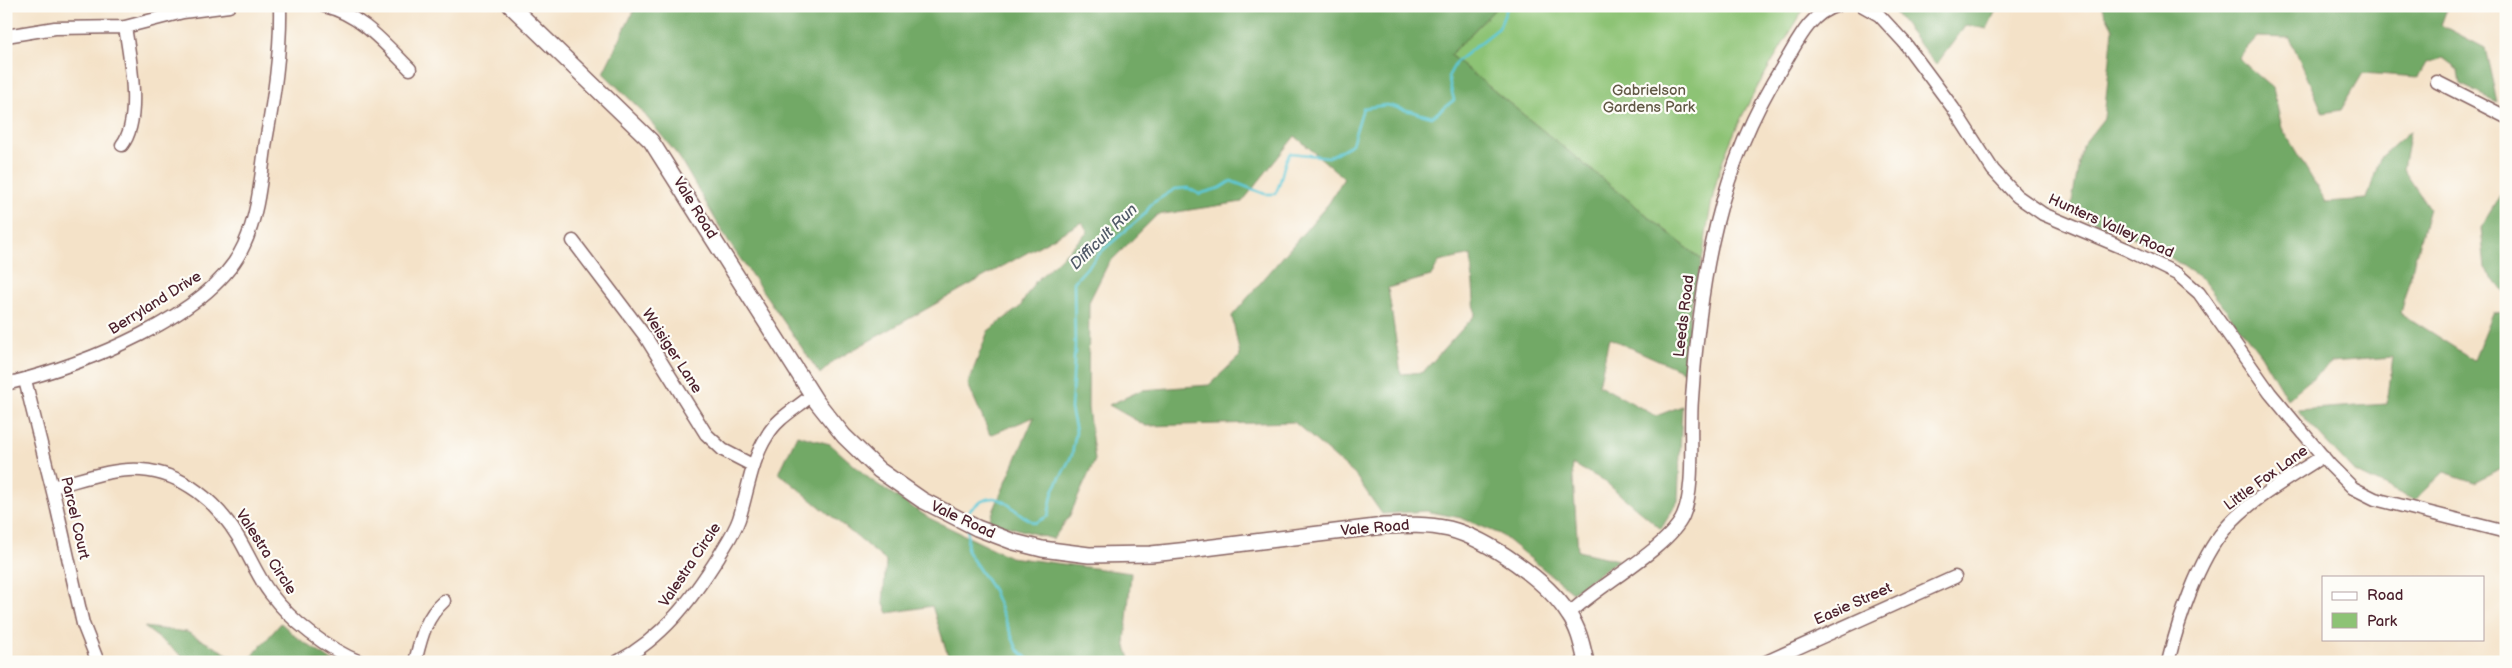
<svg xmlns="http://www.w3.org/2000/svg" width="2512" height="668" viewBox="0 0 2512 668" font-family="'Balsamiq Sans',sans-serif">
<rect width="100%" height="100%" fill="#fdfcf7"/>
<filter id="ink" filterUnits="userSpaceOnUse"><feTurbulence type="fractalNoise" baseFrequency=".02" numOctaves="2"/><feDisplacementMap in="SourceGraphic" scale="10" xChannelSelector="R" yChannelSelector="G"/><feConvolveMatrix kernelMatrix="1 2 1 2 8 2 1 2 1" color-interpolation-filters="sRGB"/></filter>
<filter id="wash" filterUnits="userSpaceOnUse"><feTurbulence type="fractalNoise" baseFrequency=".0096" numOctaves="4" result="noise"/><feDisplacementMap in="SourceGraphic" scale="20" xChannelSelector="R" yChannelSelector="G"/><feGaussianBlur stdDeviation="1.12" result="paint"/><feColorMatrix in="noise" values="0 0 0 0 0 0 0 0 0 0 0 0 0 0 0 0 0 1.4 0 .05"/><feComposite in="paint" operator="in"/></filter>
<g filter="url(#wash)">
<rect width="100%" height="100%" fill="#f4e2c8"/>
<path fill="#8dc375" stroke="#6c7150" d="M1498 6H1806C1774 59 1740 110 1720 169 1711 198 1707 230 1702 260L1450 55Z"/>
<path fill="#72a966" stroke="#5e6448" fill-rule="evenodd" d="M636 6H1498L1450 55 1702 260 1691 306 1685 372 1609 338 1599 385 1656 416 1682 406 1678 501 1661 529 1603 480 1572 464 1578 551 1618 560 1572 592 1500 534 1461 518 1426 511 1382 514 1355 475 1294 422 1146 426 1109 405 1142 390 1209 385 1240 356 1232 316 1329 203 1344 178 1295 136 1242 202 1157 215 1108 264 1089 302 1088 408 1095 460 1069 517 1053 539 989 521 1034 417 990 435 968 384 988 331 1020 307 1034 283 1088 232 1082 222 835 360 820 374 728 241 679 157 641 110 603 73ZM1471 255 1475 315 1423 372 1401 374 1388 288 1431 276 1439 262Z
M1890 6H1998L1987 29 1966 25 1936 65Z
M2101 6H2448L2441 25 2485 48 2497 102 2460 84 2458 69 2443 58 2426 63 2418 77 2363 73 2341 110 2323 113 2290 38 2257 37 2238 58 2273 88 2282 128 2326 202 2367 199 2380 158 2410 131 2403 169 2429 208 2400 313 2474 360 2493 313 2506 312V472L2499 469 2474 482 2444 472 2414 500 2353 471 2297 410 2387 404 2393 357 2332 362 2287 399 2261 355 2202 279 2152 245 2070 212 2082 146 2104 118 2113 29Z
M2506 186V295L2485 268 2481 228Z
M797 435 830 444 871 480 929 518 1010 557 1131 573 1125 643 1131 662H950L932 606 888 613 883 602 886 561 779 473Z
M281 623 296 637 334 662H247Z
M144 627 187 632 242 662H190Z"/>
<g fill="none" stroke-linecap="round" stroke-linejoin="round">
<path stroke="#5ec9d8" stroke-width="2.5" d="M969 519V511C1000 481 1008 511 1035 523L1048 516 1053 491 1072 455 1076 431 1071 409 1075 346 1074 282 1102 251 1145 214 1151 204 1175 189 1188 188 1199 194 1220 188 1231 181 1265 194H1275C1283 181 1281 166 1290 153L1329 157 1352 144 1363 108 1387 105 1432 117 1454 100 1448 77 1456 62 1499 28 1508 6
M968 529 967 551 993 590 1017 649 1031 662"/>
</g>
</g>
<g filter="url(#ink)">
<g fill="none" stroke-linecap="round" stroke-linejoin="round">
<g stroke="#866362" stroke-width="15">
<path id="minor" d="M324 6C360 14 384 43 410 69
M1863 6 1879 15 1904 42 1953 108 1993 170 2017 196 2043 214 2126 249 2177 274 2199 293 2270 393 2330 465 2353 488 2375 499 2506 532
M6 36 55 28 125 27 183 12 229 6
M2437 82 2506 117
M122 145C142 120 130 58 125 27
M573 241 645 336 706 434 723 450 754 466
M25 380 56 504 83 624 98 662
M6 384C79 366 212 317 244 245 259 213 261 175 266 141 274 97 281 52 280 6
M52 487C81 480 112 468 141 470 183 473 217 502 238 537 249 555 257 576 270 593 292 622 326 648 360 662
M1569 614C1597 586 1669 548 1683 516 1696 486 1689 434 1692 399 1700 280 1718 166 1784 64 1797 43 1810 13 1836 6
M415 662C421 638 425 618 444 601
M617 662C663 638 692 599 719 556 726 544 735 531 739 519 748 491 751 461 767 436 777 418 797 408 812 395
M1766 662 1955 577
M2168 662C2178 622 2198 560 2225 529 2250 499 2290 478 2323 456"/>
</g>
<g stroke="#866362" stroke-width="18">
<path id="major" d="M511 6 651 141 816 401 844 436 879 470 922 500 977 528 1014 542 1042 549 1089 555 1151 554 1189 550 1384 526C1406 525 1427 524 1449 529 1488 539 1548 581 1569 615 1579 629 1582 645 1586 662"/>
</g>
<use href="#minor" stroke="#fff" stroke-width="12"/>
<use href="#major" stroke="#fff" stroke-width="15"/>
</g>
</g>
<g text-anchor="middle" dominant-baseline="central" stroke-width="4.5" stroke-linejoin="round" paint-order="stroke">
<g font-size="15" fill="#615845" stroke="#fdfcf7">
<text x="1649" y="90">Gabrielson<tspan x="1649" dy="17">Gardens Park</tspan></text>
</g>
<g font-size="15" fill="#4a1f2b" stroke="#fdfcf7">
<text transform="translate(695 208) rotate(58)">Vale Road</text>
<text transform="translate(2111 226) rotate(24)">Hunters Valley Road</text>
<text transform="translate(155 303) rotate(-32)">Berryland Drive</text>
<text transform="translate(1684 316) rotate(-83)">Leeds Road</text>
<text transform="translate(672 351) rotate(57)">Weisiger Lane</text>
<text transform="translate(2266 478) rotate(-36)">Little Fox Lane</text>
<text transform="translate(75 518) rotate(77)">Parcel Court</text>
<text transform="translate(963 520) rotate(25)">Vale Road</text>
<text transform="translate(1375 528) rotate(-5)">Vale Road</text>
<text transform="translate(266 552) rotate(57)">Valestra Circle</text>
<text transform="translate(690 565) rotate(-56)">Valestra Circle</text>
<text transform="translate(1853 604) rotate(-24)">Easie Street</text>
</g>
<g font-size="16" font-style="italic" fill="#515a68" stroke="#fdfcf7">
<text transform="translate(1104 237) rotate(-44)">Difficult Run</text>
</g>
</g>
<rect width="2512" height="668" fill="none" stroke="#fdfcf7" stroke-width="25"/>
<rect x="2322" y="576" width="162" height="65" fill="#fdfcf7" stroke="#b5a4a5"/>
<rect x="2332" y="592" width="25" height="8" fill="#ffffff" stroke="#b5a4a5"/>
<text x="2367" y="600" font-size="15" fill="#4a1f2b">Road</text>
<rect x="2332" y="613" width="25" height="15" fill="#8dc375" stroke="#b5a4a5"/>
<text x="2367" y="626" font-size="15" fill="#4a1f2b">Park</text>
</svg>
